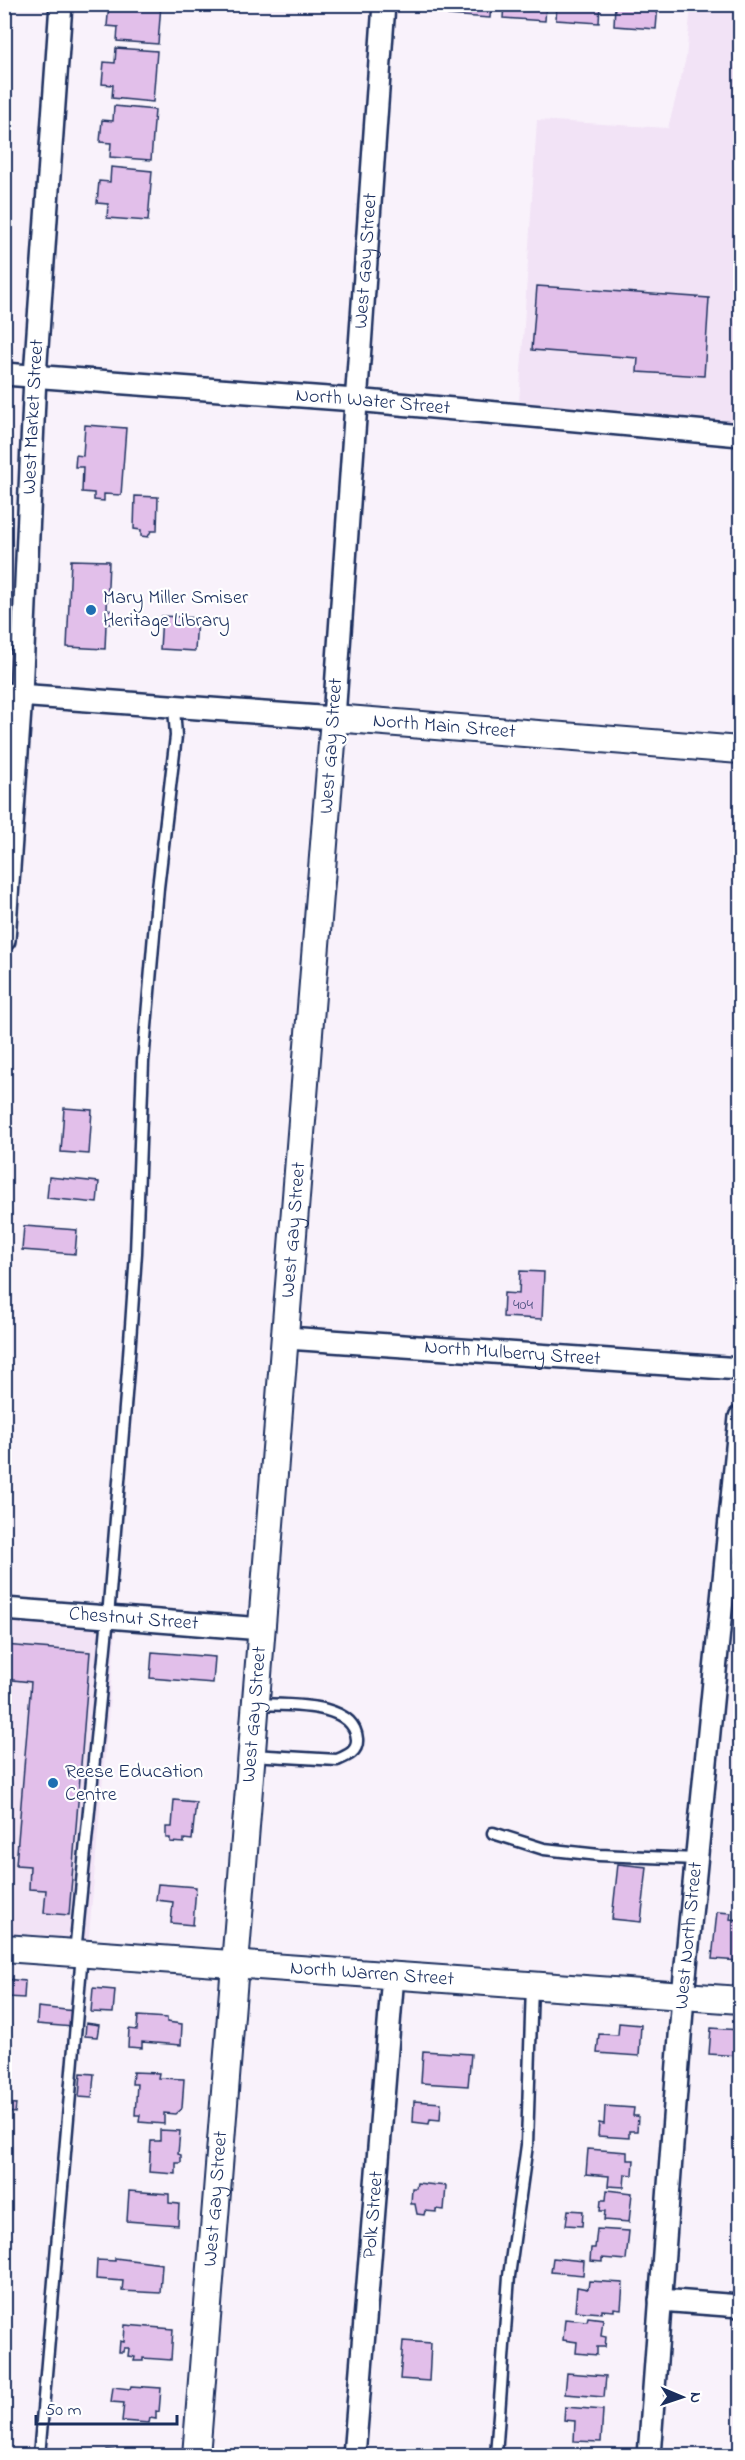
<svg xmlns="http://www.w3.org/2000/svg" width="745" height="2460" viewBox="0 0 745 2460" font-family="'Indie Flower',sans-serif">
<rect width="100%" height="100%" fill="#f9f2fb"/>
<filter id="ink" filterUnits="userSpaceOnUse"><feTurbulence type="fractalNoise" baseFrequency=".0167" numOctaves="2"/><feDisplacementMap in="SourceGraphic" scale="12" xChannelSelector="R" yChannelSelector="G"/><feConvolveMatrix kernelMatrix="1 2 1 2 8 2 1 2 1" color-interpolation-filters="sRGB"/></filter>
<g filter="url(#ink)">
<path fill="#f2e3f6" d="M691 5H740V422L519 403 537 120 668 128 686 58Z
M4 1618 116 1628 88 1946 5 1938Z"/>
<path fill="#e2bfea" stroke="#1b2f5e" stroke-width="1.5" d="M109 4H161L158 44 117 41 118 27 107 26Z
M449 4H491L490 18 448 15Z
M504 4H546L545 21 503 18Z
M557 4H600L599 23 556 20Z
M615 4H658L656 29 614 26Z
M116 48 157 51 153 102 112 98 113 85 102 84 104 62 115 63Z
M114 106 155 110 151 160 110 157 111 143 100 142 102 120 113 121Z
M111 167 152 171 148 221 107 218 108 204 97 203 99 181 110 182Z
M537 286 709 298 704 376 637 372 638 358 532 350Z
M85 425 126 428 121 495 104 494V501L94 500V493L82 492 83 467H75L76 455 83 456Z
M135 496 158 497 157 531H151L148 537 141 536V530L134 529Z
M71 560 109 561 107 610 114 611 113 624H106L105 649 67 647Z
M162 616 197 618 195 651 160 649Z
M64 1108 92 1110 89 1154 61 1152Z
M49 1177 99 1182 97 1203 47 1198Z
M24 1226 77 1230 75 1254 22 1250Z
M520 1271 544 1272 542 1319 503 1317 504 1293 519 1294Z
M4 1645 90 1652 69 1915 44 1913 46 1890 29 1889 30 1866 16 1865 31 1682 4 1679Z
M152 1652 215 1657 213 1683 150 1678Z
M174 1800 196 1802 192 1840 184 1839V1843L170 1842V1838H166V1827H172Z
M618 1864 647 1867 641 1922 612 1919Z
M158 1884 196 1887 193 1925 171 1923 173 1902 156 1900Z
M717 1912 731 1913 730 1919 740 1920V1961L712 1959Z
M4 1976 5 1979 25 1981 24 1998 8 1997 7 2007H4Z
M93 1988 115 1990 113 2013 91 2012Z
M38 2007 75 2011 73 2027 37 2024Z
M138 2016 167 2018V2022L182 2024 181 2045 142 2042V2048L128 2047 129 2029 137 2030Z
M86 2023 99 2025 97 2037 85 2036Z
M619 2023 641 2025 639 2056 597 2053 599 2034 618 2035Z
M4 2028H11L8 2066H4Z
M711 2028 740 2030V2056L709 2054Z
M423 2051 471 2054 468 2086 421 2083Z
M133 2072 159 2073 158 2078 184 2079 182 2108 175 2114 164 2113V2124L139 2122 140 2115H135L137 2084H132Z
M81 2073 94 2074 92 2098 79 2097Z
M414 2101 441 2103 440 2120 430 2119 429 2124 413 2122Z
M4 2103 16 2104 15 2113 9 2112 8 2123 4 2122Z
M605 2106 634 2108 633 2116H638L637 2131H629V2138L598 2136 599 2123 604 2124Z
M160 2130 180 2131 178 2154 181 2155V2163H176V2174L149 2172 151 2141H160Z
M588 2149 627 2152V2160H634L633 2175 625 2174 624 2187 608 2186 609 2176 586 2174Z
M417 2183 446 2186 444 2210 436 2209V2212L425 2211 424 2215 417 2214 415 2204H411L412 2188H416Z
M607 2190 632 2193 629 2222 604 2220 605 2211H600L601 2200H606Z
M129 2191 169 2194V2203L179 2204 178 2225 127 2221Z
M568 2210 583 2211 582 2226 566 2225Z
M597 2229 629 2231 626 2260 602 2258V2262L590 2261 591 2248H595Z
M115 2258 162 2264 160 2293 122 2291 123 2281 96 2279 97 2260 115 2261Z
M553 2258 584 2261 583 2275 551 2272Z
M589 2281 623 2283 621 2309 614 2308V2311L602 2310V2313L575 2311 577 2287 588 2289Z
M588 2317 603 2319 601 2336 606 2337 605 2347H597V2355L576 2353 577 2342 563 2340 565 2319 587 2321Z
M125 2325 173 2329 171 2360 143 2358V2361H134L135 2357 128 2356 129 2348H124L123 2352H119L120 2341 124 2342Z
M403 2341 431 2343 429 2381 400 2379Z
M567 2373 606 2376 604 2397 565 2394Z
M131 2386 161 2388 159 2412 156 2411V2419L150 2418 149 2423 122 2421 124 2403 111 2402 113 2387 130 2389Z
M565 2407 603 2410 601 2442 574 2441 575 2421 564 2420Z
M107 2450 157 2454 156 2456H106Z
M22 2452 34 2453 33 2456H14L22 2455Z"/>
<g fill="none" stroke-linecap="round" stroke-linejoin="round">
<g stroke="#1b2f5e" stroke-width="15">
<path id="service" d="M252 1755 337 1760C347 1756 358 1752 357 1739 354 1700 284 1706 256 1704
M493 1833 544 1849 599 1855 696 1859
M75 1953 108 1617 128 1370 136 1253 143 1062 158 888 176 736 174 707
M39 2456 82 1954
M496 2456 509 2276 527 2145 532 1985"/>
</g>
<g stroke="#1b2f5e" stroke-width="26">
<g id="minor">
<path id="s1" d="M4 374 355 400 740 435"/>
<path id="s2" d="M4 694 334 718 384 4"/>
<path id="s3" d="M4 940 21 695 35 376 61 4"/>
<path id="s4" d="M287 1338 740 1369"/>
<path id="s5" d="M4 1609 262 1629"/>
<path d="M660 2300 740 2306"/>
<path id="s6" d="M354 2456 393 1975"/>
<path id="s7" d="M649 2456 683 1996 740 1417"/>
</g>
</g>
<g stroke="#1b2f5e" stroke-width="30">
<g id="tertiary">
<path id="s8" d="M4 1948 740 2000"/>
<path id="s9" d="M196 2456C240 1876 290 1297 334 718L740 750"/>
</g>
</g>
<use href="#service" stroke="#fff" stroke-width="10"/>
<use href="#minor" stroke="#fff" stroke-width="21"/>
<use href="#tertiary" stroke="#fff" stroke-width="26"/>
</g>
</g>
<g fill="#1f6fb2" stroke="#fff" stroke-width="2">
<circle cx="91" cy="610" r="6"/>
<circle cx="53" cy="1783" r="6"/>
</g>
<g text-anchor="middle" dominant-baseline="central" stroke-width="4.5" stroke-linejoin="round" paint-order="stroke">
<g font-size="16" fill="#4d5381">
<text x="523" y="1305">404</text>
</g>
<g font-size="20" fill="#1b2f5e" stroke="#fff">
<text stroke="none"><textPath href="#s2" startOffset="789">West Gay Street</textPath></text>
<text stroke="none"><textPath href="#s1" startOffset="370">North Water Street</textPath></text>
<text stroke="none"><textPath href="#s3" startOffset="524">West Market Street</textPath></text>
<text stroke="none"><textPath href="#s9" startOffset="1854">North Main Street</textPath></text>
<text transform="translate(332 746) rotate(-86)">West Gay Street</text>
<text stroke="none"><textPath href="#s9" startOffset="1230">West Gay Street</textPath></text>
<text stroke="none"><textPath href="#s4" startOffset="226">North Mulberry Street</textPath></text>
<text stroke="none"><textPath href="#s5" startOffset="130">Chestnut Street</textPath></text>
<text stroke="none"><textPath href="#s9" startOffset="744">West Gay Street</textPath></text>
<text stroke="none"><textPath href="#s7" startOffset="522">West North Street</textPath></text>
<text stroke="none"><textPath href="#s8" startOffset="369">North Warren Street</textPath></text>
<text stroke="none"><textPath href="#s9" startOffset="258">West Gay Street</textPath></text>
<text stroke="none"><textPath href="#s6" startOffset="242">Polk Street</textPath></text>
</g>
<g font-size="20" fill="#1b2f5e" stroke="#fff" text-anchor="start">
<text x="103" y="598">Mary Miller Smiser<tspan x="103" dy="23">Heritage Library</tspan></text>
<text x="65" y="1772">Reese Education<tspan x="65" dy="23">Centre</tspan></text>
</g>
</g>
<rect width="745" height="2460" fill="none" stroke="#fff" stroke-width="24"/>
<rect x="12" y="12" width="721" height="2436" fill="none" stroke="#1b2f5e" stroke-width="2" filter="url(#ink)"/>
<g transform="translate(682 2397) rotate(92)" stroke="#ffffff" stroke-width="4.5" paint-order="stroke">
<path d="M0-4.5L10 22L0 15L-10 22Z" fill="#1b2f5e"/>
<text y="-9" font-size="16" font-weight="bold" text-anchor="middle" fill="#1b2f5e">N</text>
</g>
<path d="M36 2415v9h141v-9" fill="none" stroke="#1b2f5e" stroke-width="3"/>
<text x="45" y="2415" font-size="18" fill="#1b2f5e" stroke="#ffffff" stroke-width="4.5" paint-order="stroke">50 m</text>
</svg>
